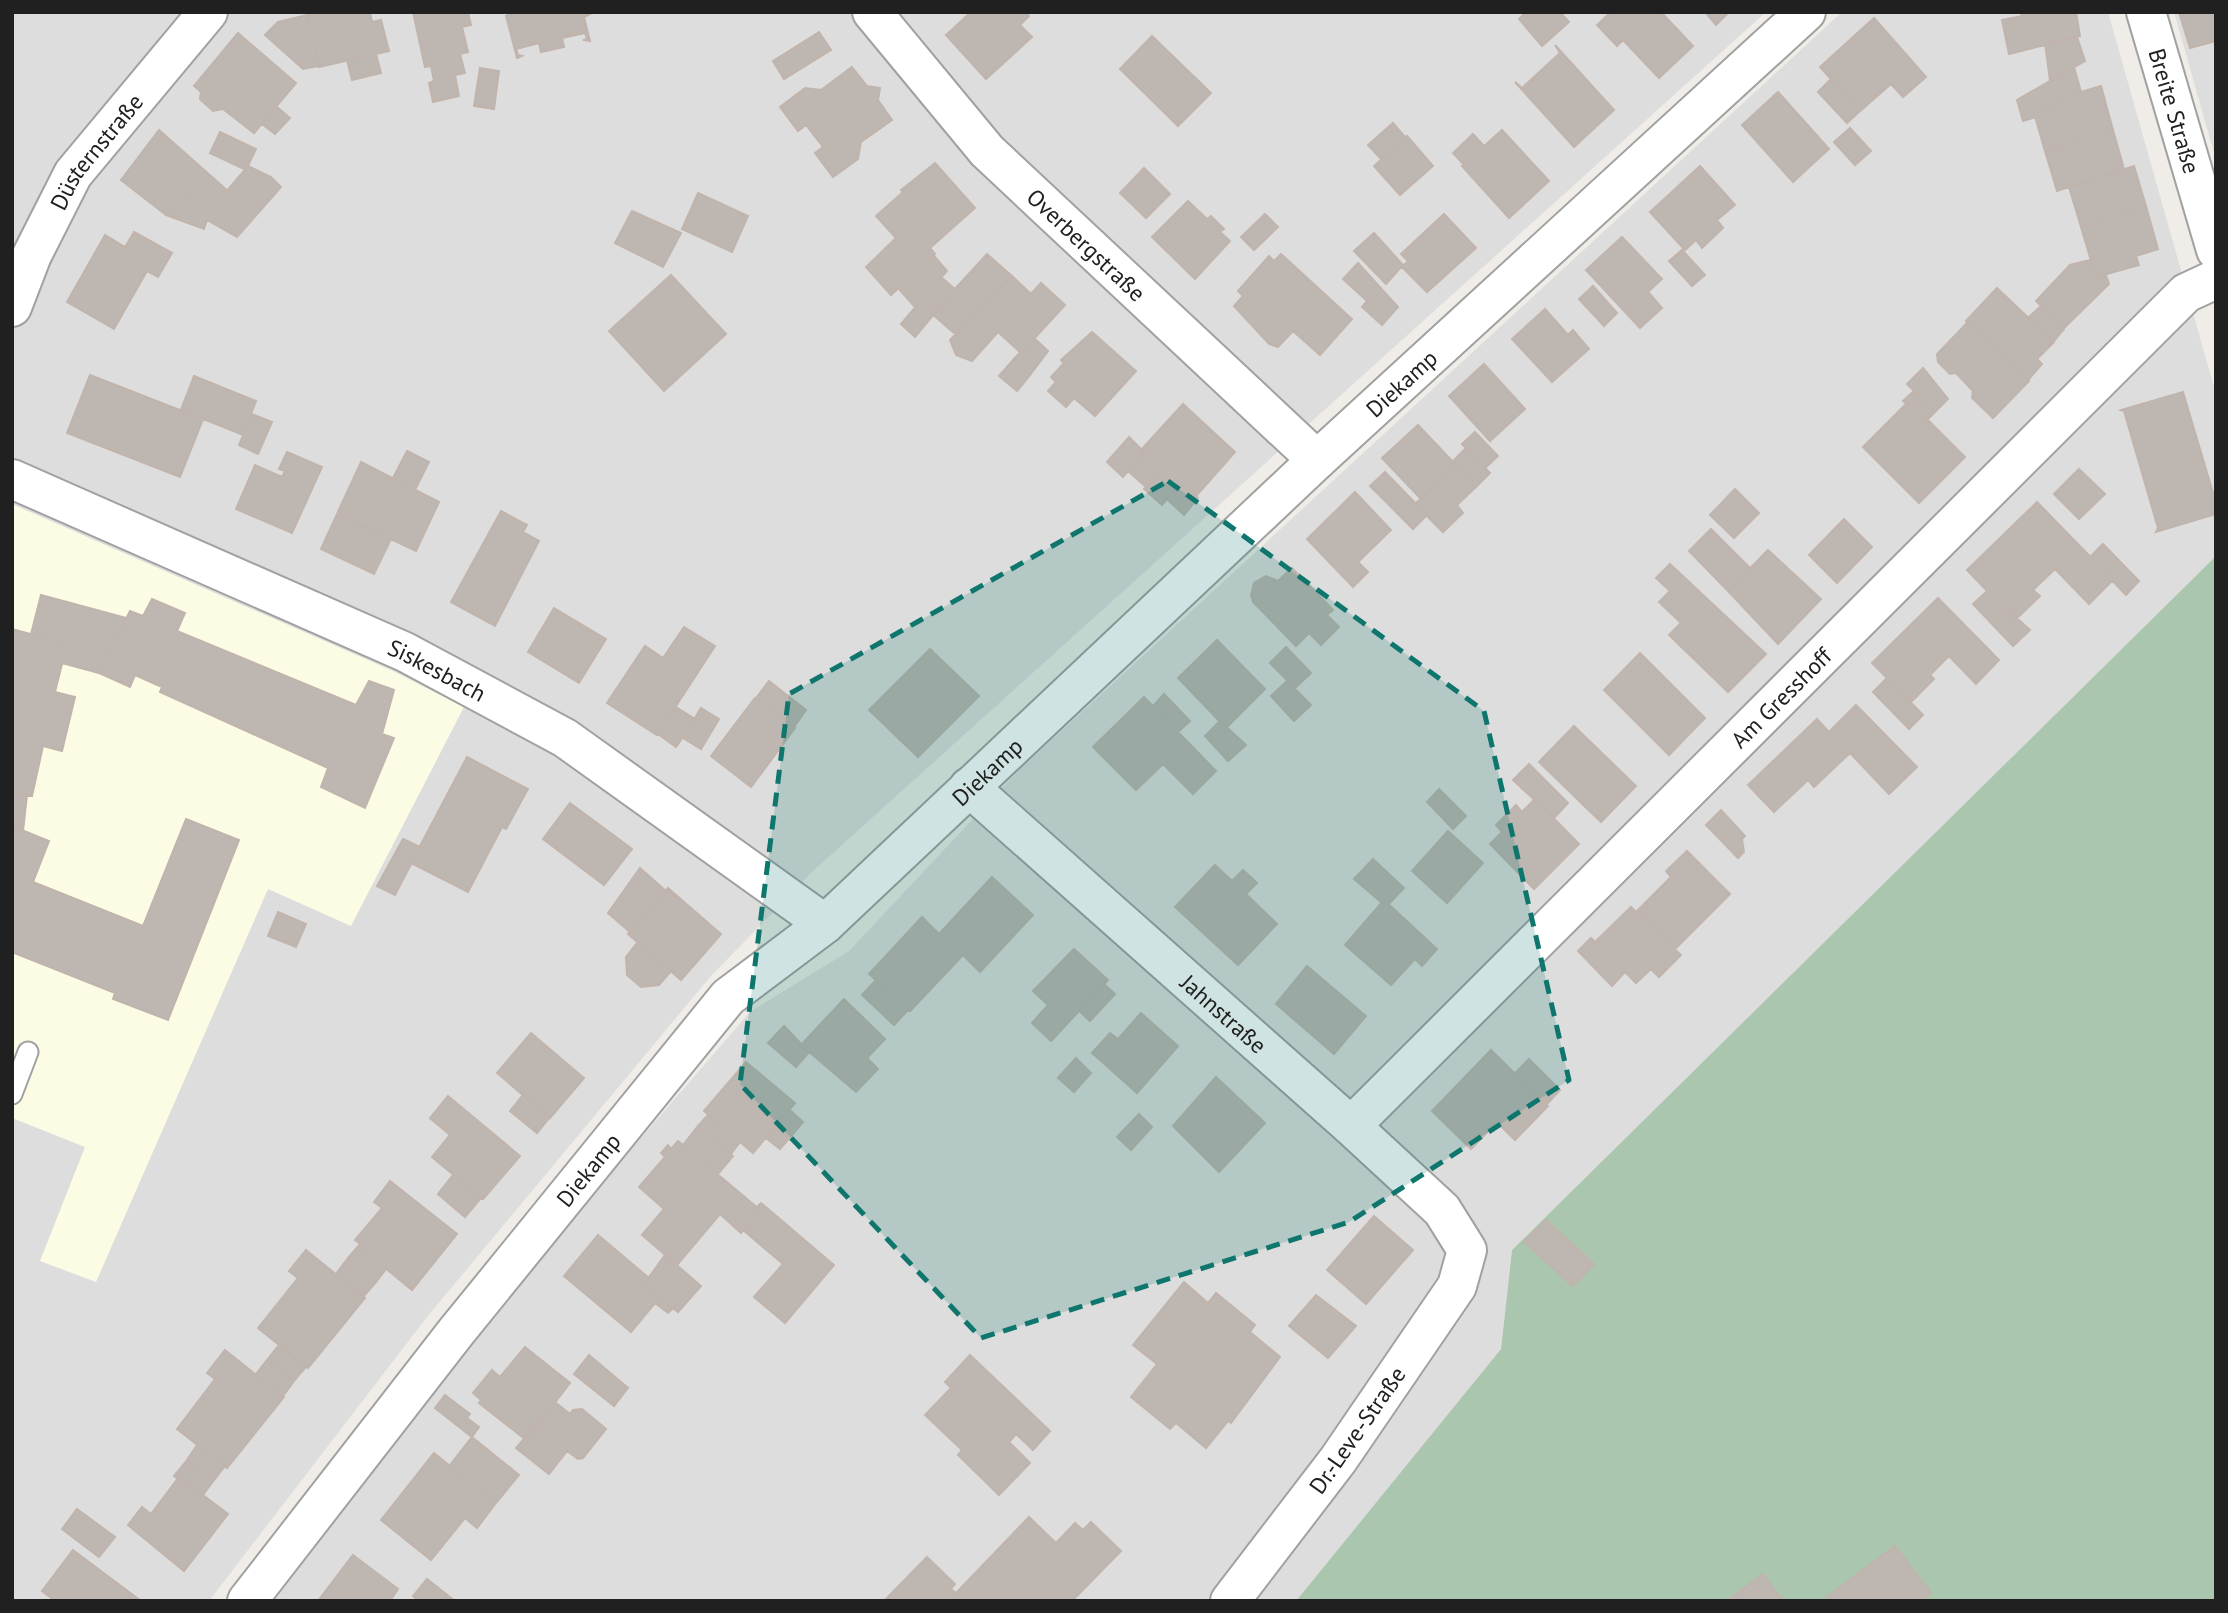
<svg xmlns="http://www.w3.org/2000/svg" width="2228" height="1613" viewBox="0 0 2228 1613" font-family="'PT Sans',sans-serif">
<rect width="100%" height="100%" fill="#f0ede8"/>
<path fill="#dedddd" d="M12 12H1766L813 871 710 977 427 1317 209 1601H12Z
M1842 12H2108L2216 394V556L1512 1250 1501 1349 1296 1601H266L466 1340 750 1012 849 951 1019 770Z
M2174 12H2216V160Z"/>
<path fill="#fcfce5" d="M12 504 393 671 464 707 351 926 268 889 96 1282 40 1261 85 1147 12 1118Z"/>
<path fill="#abc6af" d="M2216 556V1601H1296L1501 1349 1512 1250Z"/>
<path fill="#bdb6b1" stroke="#c0b4ac" stroke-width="2" d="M313 12H370L372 22 381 20 389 51 319 67 307 14Z
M413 12H468L471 25 462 27 468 52 460 54 465 73 455 75 459 96 433 102 429 83 434 81 431 66 425 67Z
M512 12H594L584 17 590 41 583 40 587 39 585 33 562 38 564 47 541 52 539 43 516 49 518 55 522 56 517 58 506 16Z
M971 12H1026L1029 16 1020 25 1032 37 986 79 946 35Z
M1526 12H1560L1569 22 1542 46 1519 19Z
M1611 12H1661L1693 46 1659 78 1623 40 1617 46 1597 25Z
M1705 12H1729L1716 25Z
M2021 12H2076L2080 36 2009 54 2002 20 2022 16Z
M2179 12H2216V41L2190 48Z
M307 15 319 66 303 69 265 35 278 22Z
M1874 18 1926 77 1903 97 1891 84 1860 111 1820 67Z
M819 32 831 50 784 79 773 61Z
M238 33 296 83 254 133 223 109 213 111 200 99 201 92 194 86Z
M1152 36 1211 93 1178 126 1120 69Z
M2077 37 2085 61 2050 81 2045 43Z
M1555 45 1614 110 1574 147 1515 82 1522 88 1560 53Z
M376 54 381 73 352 80 347 60Z
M852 67 867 86 880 88 878 100 892 120 861 142 858 159 833 177 815 153 823 147 806 125 798 131 780 107 805 88 821 90Z
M2074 67 2081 92 2057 99 2058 106 2034 113 2036 117 2023 121 2017 100Z
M480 68 499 71 494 109 474 106Z
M1831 79 1860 111 1847 123 1818 92Z
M2101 86 2113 130 2045 151 2034 113 2058 106 2057 99Z
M1778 92 1829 149 1793 182 1742 125Z
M276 106 290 118 275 134 262 124Z
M1393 123 1405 137 1381 159 1368 145Z
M1850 128 1871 151 1855 165 1834 142Z
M159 130 228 191 209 212 187 193 166 215 121 180Z
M1502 130 1549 181 1509 218 1462 166Z
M2113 130 2124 169 2057 191 2045 151Z
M220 132 256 149 246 170 210 153Z
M1473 134 1484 146 1464 165 1453 153Z
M1407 136 1433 166 1400 195 1374 166Z
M935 163 975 208 930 248 935 254 891 295 866 267 896 238 876 216 903 192 901 190Z
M248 166 271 177 281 187 237 237 207 220 204 229 166 215 187 193 209 212Z
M1700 166 1735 205 1717 220 1723 228 1702 248 1696 240 1685 250 1650 212Z
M2134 166 2146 206 2081 227 2069 187Z
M1144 168 1170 194 1146 218 1120 193Z
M698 193 748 216 732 252 682 229Z
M1188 201 1207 219 1211 216 1224 229 1220 232 1230 241 1195 279 1152 237Z
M2146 206 2158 249 2136 256 2139 265 2096 277 2081 227Z
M632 211 681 233 663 267 615 243Z
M1265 214 1278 227 1254 250 1241 237Z
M1444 214 1476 248 1427 292 1402 267 1408 261 1401 254Z
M134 232 172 253 158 277 147 271 114 329 67 302 105 235 125 247Z
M1374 233 1403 265 1386 284 1354 251Z
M1622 237 1662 279 1648 292 1662 308 1640 328 1586 270Z
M1682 250 1705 275 1692 286 1669 261Z
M987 254 1012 276 955 334 932 314Z
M1281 254 1352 319 1320 355 1293 331 1278 347 1269 344 1234 306 1243 296 1238 291 1269 256 1274 261Z
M934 256 947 271 915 307 898 288Z
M2090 260 2096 277 2106 275 2109 284 2064 328 2036 301 2070 265Z
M1358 263 1398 307 1382 325 1362 307 1367 301 1343 279Z
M671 275 726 334 664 391 609 331Z
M1012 276 1031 294 1041 283 1065 305 1021 353 998 332 972 361 956 355 950 340Z
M941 277 955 289 915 337 901 324Z
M1593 286 1617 313 1604 326 1579 299Z
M1997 288 2054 342 2037 359 2042 364 2028 380 1966 321Z
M2041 306 2064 329 2053 342 2028 318Z
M1545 309 1568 335 1573 330 1589 349 1552 382 1512 339Z
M1968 322 2029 381 1993 418 1972 398 1973 391 1956 373 1950 374 1938 362 1937 354Z
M1092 332 1136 371 1095 416 1074 398 1066 407 1048 391 1056 382 1051 377 1064 363 1061 360Z
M1034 338 1048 351 1030 375 1013 360Z
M1013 360 1030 375 1017 391 999 376Z
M1484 364 1525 409 1490 441 1449 396Z
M1923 368 1948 399 1935 412 1907 384Z
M90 375 203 419 180 477 67 433Z
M194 376 256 401 243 435 181 410Z
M1914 391 1935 412 1927 420 1909 401 1907 404 1903 401Z
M2183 392 2216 503V514L2156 532 2158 528 2124 411 2121 410Z
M1909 401 1965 457 1919 503 1863 447Z
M1183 404 1235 452 1196 496 1198 498 1184 515 1167 499 1162 505 1144 489 1162 469 1141 450Z
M252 414 272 422 258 454 239 445Z
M1418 425 1456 465 1421 499 1382 458Z
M1475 432 1498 456 1485 468 1462 444Z
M1129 437 1144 452 1123 477 1107 462Z
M1466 448 1490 473 1476 487 1452 462Z
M407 451 429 462 415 490 393 478Z
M287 452 322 467 292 533 236 509 255 465 282 477 285 471 279 469Z
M1144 452 1162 469 1146 487 1128 471Z
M361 462 439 502 416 551 337 514Z
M1456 465 1476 487 1457 505 1463 513 1443 532 1415 504Z
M2079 469 2105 494 2079 519 2054 494Z
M1385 472 1427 515 1413 529 1370 486Z
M1735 489 1759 513 1734 538 1710 515Z
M1355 492 1391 530 1358 562 1368 572 1353 587 1307 539Z
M2037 502 2113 580 2089 604 2055 569 2033 590 2040 596 2015 620 1967 570Z
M501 511 527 525 523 532 539 541 495 626 451 602Z
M337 514 391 539 374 574 321 549Z
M1844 519 1872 547 1837 583 1809 555Z
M1711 529 1750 568 1728 591 1689 551Z
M2103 544 2139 581 2126 595 2090 557Z
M1768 550 1821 599 1778 644 1728 591Z
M1670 564 1766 654 1728 692 1669 635 1681 623 1659 602 1670 591 1656 578Z
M1292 568 1333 610 1327 615 1339 627 1321 645 1309 633 1296 646 1253 602 1251 595 1254 583 1266 576 1278 581Z
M1987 591 2030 630 2013 646 1973 604Z
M41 595 126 618 99 673 62 663 67 644 31 634Z
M1938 598 1999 660 1976 684 1949 656 1930 675 1934 679 1911 702 1872 663Z
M152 599 185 613 177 631 356 705 369 681 394 690 382 734 394 738 365 808 321 787 328 768 160 692 162 687 135 675 130 687 99 673 130 611 143 616Z
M554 608 606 639 579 683 528 652Z
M684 627 715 646 657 735 607 703 645 646 663 658Z
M12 629 67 644 55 692 75 697 62 751 43 746 32 796 12 791Z
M1217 640 1265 689 1226 728 1178 678Z
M1286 647 1311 673 1295 688 1270 663Z
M930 649 979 696 947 728 898 681Z
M1640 653 1705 718 1669 755 1604 690Z
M1887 678 1923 715 1909 729 1873 692Z
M769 681 806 710 794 727 756 698Z
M898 681 947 728 918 757 869 710Z
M1287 681 1311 705 1294 721 1271 696Z
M1164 694 1190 721 1178 732 1153 706Z
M1144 697 1216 771 1193 794 1163 764 1136 790 1093 747Z
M755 698 795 728 751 787 711 756Z
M1856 705 1917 767 1889 794 1850 753 1814 787 1808 780 1774 812 1748 785 1817 719 1829 732Z
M676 707 695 719 676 747 658 734Z
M701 708 719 719 701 749 683 738Z
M1220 721 1246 745 1228 761 1205 736Z
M1574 726 1636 786 1601 822 1539 762Z
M467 757 528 789 506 829 502 827 468 892 411 863Z
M1529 764 1568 803 1554 818 1513 780Z
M1439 789 1466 816 1453 829 1427 802Z
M12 791 27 795 23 831 12 826Z
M1535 799 1579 844 1534 889 1490 844 1502 832 1496 825 1516 805 1522 812Z
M570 803 632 849 604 885 543 839Z
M1721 810 1745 836 1742 839 1744 852 1738 858 1706 825Z
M186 819 239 840 168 1020 113 999 115 993 12 952V826L49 841 33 882 143 926Z
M1448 831 1483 863 1447 903 1412 871Z
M403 839 420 847 395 895 377 886Z
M1687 851 1730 894 1675 949 1637 911 1671 877 1666 871Z
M1373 859 1404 888 1389 904 1384 900 1382 903 1354 879Z
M1215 865 1232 881 1243 870 1257 883 1246 894 1277 924 1238 965 1175 907Z
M640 868 665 890 630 932 608 913Z
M992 877 1033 915 980 972 963 955 910 1011 869 974 922 917 939 934Z
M668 888 721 934 681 980 628 934Z
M1384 900 1437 949 1422 966 1415 959 1391 985 1345 945Z
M1631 907 1681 955 1659 977 1651 969 1636 983 1595 942Z
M278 912 306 924 296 947 268 936Z
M1591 938 1625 972 1612 986 1578 951Z
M637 943 671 971 659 985 641 987 627 975 626 957Z
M1074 949 1108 980 1051 1041 1032 1023 1048 1005 1033 991Z
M1307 966 1366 1016 1334 1054 1276 1004Z
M876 980 908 1010 894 1025 862 995Z
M1104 984 1115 994 1090 1021 1079 1011Z
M844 999 885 1039 867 1058 878 1069 856 1092 801 1045Z
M1141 1013 1178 1046 1137 1093 1092 1053 1110 1033 1118 1039Z
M784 1026 809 1052 796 1067 768 1043Z
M531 1033 584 1078 550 1118 497 1073Z
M1491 1050 1548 1106 1515 1140 1497 1122 1471 1149 1432 1111Z
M1076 1058 1091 1073 1074 1092 1058 1078Z
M1529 1059 1560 1090 1547 1104 1515 1073Z
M746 1062 795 1103 753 1153 704 1111Z
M1216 1077 1265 1123 1219 1172 1173 1126Z
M523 1095 549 1118 537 1133 510 1111Z
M448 1096 520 1156 483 1199 432 1157 450 1135 430 1118Z
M790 1110 803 1122 780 1149 766 1138Z
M1139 1114 1152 1127 1131 1150 1117 1137Z
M708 1115 740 1142 731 1154 698 1126Z
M698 1126 733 1156 718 1174 683 1145Z
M678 1141 760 1210 741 1233 720 1214 677 1265 642 1235 664 1209 639 1187 665 1157 661 1153 668 1145 671 1149Z
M453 1175 481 1198 465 1217 438 1194Z
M390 1181 457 1234 412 1290 362 1249 365 1247 355 1240 382 1208 374 1202Z
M761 1203 834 1265 785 1323 754 1297 783 1264 743 1230 760 1210 757 1207Z
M1374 1216 1413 1250 1366 1304 1327 1270Z
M1546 1220 1594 1264 1573 1286 1524 1242Z
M598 1235 649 1278 644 1284 673 1308 668 1313 655 1303 631 1332 564 1276Z
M360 1244 364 1247 362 1249 386 1269 376 1282 348 1258Z
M306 1250 365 1298 308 1368 258 1328 298 1278 289 1271Z
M665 1255 701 1286 678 1312 644 1284Z
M348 1258 376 1282 363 1297 336 1274Z
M1184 1282 1208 1303 1216 1293 1255 1325 1250 1332 1280 1357 1231 1423 1228 1421 1206 1448 1176 1423 1170 1429 1131 1397 1157 1364 1133 1345Z
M1316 1295 1356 1326 1328 1358 1289 1326Z
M279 1345 306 1367 294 1381 267 1360Z
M525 1347 570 1383 526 1440 479 1403 481 1400 473 1393 492 1370 500 1377Z
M225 1350 284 1397 227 1468 177 1429 215 1379 207 1373Z
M589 1355 628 1388 614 1406 574 1374Z
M970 1355 1050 1431 1033 1450 1016 1434 1009 1442 1030 1463 999 1495 958 1455 962 1450 925 1415 951 1388 945 1382Z
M267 1360 294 1381 283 1396 256 1374Z
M445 1395 470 1414 467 1418 479 1427 472 1437 435 1408Z
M555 1402 570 1414 573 1410 582 1409 606 1429 583 1458 578 1459 567 1451 549 1474 516 1448Z
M472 1437 519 1475 496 1503 450 1465Z
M197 1445 225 1466 214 1480 187 1460Z
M434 1453 496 1503 477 1528 465 1518 431 1560 381 1520Z
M187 1460 214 1480 203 1495 174 1476Z
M179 1477 228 1514 184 1571 128 1525 142 1507 151 1514Z
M77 1509 115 1537 99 1557 62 1529Z
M1029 1517 1056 1543 1075 1523 1083 1530 1091 1522 1121 1551 1072 1601H884L927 1557 955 1584 951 1589 956 1593Z
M1895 1546 1931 1593 1922 1601H1830L1827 1597Z
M73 1550 141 1601H55L42 1591Z
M353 1555 398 1589 390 1601H318Z
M1763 1574 1783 1601H1727Z
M427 1579 455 1601H419L413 1596Z"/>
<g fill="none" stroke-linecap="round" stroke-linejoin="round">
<g stroke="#a1a1a1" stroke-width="23">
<path id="lane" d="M12 1094 28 1052"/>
</g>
<g stroke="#a1a1a1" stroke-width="42">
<g id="street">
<path id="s1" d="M872 12 987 151 1317 460"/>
<path id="s2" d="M2146 12 2216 250"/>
<path id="s3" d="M12 307 32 255 73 174 208 12"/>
<path id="s4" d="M12 479 405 652 565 738 825 924"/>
<path id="s5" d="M969 787 1351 1126 1442 1210 1467 1250 1457 1286 1338 1460 1230 1601"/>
<path id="s6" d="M1351 1126 2186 293 2216 279"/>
<path id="s7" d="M247 1601 456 1332 728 997 825 924 1317 460 1806 12"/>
</g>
</g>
<use href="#lane" stroke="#fff" stroke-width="19"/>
<use href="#street" stroke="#fff" stroke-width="38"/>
</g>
<path fill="#0f766e" fill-opacity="0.2" stroke="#0f766e" stroke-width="5" stroke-dasharray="14 9" stroke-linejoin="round" d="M1168 481 1484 711 1569 1080 1349 1222 981 1338 740 1084 789 694Z"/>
<g text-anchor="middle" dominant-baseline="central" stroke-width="7" stroke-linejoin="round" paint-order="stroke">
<g font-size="23" fill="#202020" stroke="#fff">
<text stroke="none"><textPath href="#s2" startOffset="103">Breite Straße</textPath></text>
<text stroke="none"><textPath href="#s3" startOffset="178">Düsternstraße</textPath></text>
<text stroke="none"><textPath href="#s1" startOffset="317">Overbergstraße</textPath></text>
<text stroke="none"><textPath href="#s7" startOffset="1684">Diekamp</textPath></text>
<text stroke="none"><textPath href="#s4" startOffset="466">Siskesbach</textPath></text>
<text stroke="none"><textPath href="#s6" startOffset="607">Am Gresshoff</textPath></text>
<text stroke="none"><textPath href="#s7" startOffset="1116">Diekamp</textPath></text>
<text stroke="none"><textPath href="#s5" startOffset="341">Jahnstraße</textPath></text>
<text stroke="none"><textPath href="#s7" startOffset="550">Diekamp</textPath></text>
<text transform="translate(1357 1430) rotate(-55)">Dr.-Leve-Straße</text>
</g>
</g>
<rect width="2228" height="1613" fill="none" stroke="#202020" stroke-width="28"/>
</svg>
